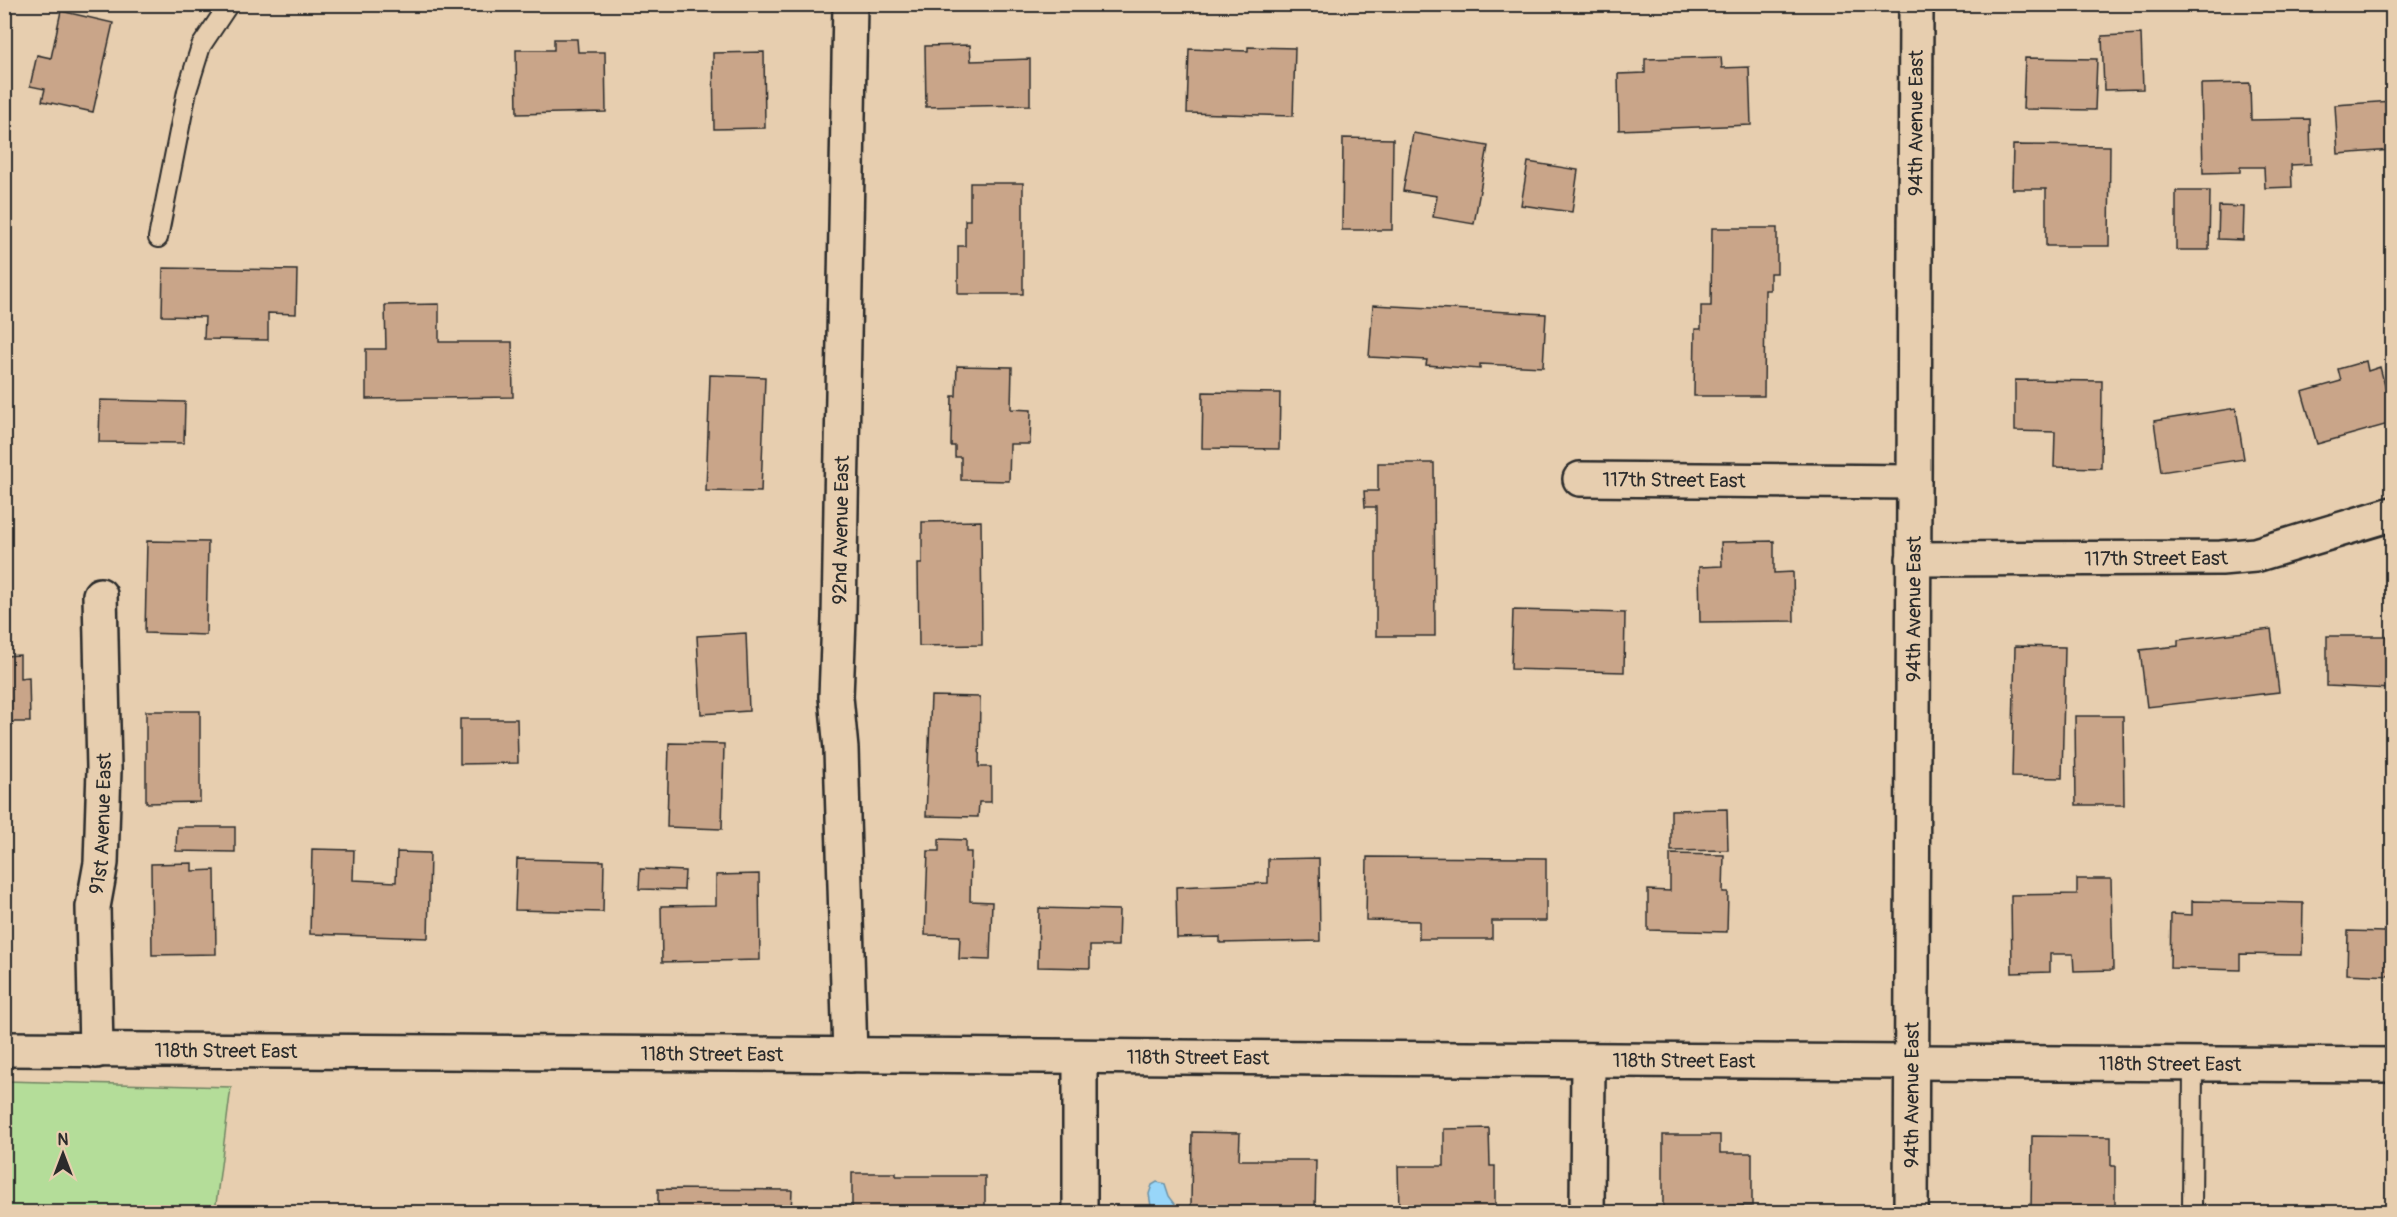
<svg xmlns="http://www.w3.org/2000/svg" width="2397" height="1217" viewBox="0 0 2397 1217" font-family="Pangolin,sans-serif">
<rect width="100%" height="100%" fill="#e7ceaf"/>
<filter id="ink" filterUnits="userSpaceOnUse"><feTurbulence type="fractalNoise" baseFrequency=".0167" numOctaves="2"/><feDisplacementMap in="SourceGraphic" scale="12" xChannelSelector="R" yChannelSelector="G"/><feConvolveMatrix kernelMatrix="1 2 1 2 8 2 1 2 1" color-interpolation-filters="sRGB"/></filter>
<g filter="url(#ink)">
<path fill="#b4dd99" stroke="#708462" stroke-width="1.5" d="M5 1081 231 1087 215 1212H5Z"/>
<path fill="#98d6f9" stroke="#6c92a7" stroke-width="1.5" d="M1157 1182 1165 1184 1169 1196 1181 1212H1152L1149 1194 1152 1185Z"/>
<path fill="#c9a589" stroke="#2b2b2b" stroke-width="1.5" d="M61 11 113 23 93 112 42 101 45 89 30 86 37 55 51 58Z
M2141 34 2143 89 2104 90 2102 36Z
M554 39H577L578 52H605L606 112 517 114 516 50H554Z
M970 45 971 61 1030 59V105L926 107 925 46Z
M1248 47 1295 48 1293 116 1187 113 1189 49 1248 51Z
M764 52 765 128 714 129 713 53Z
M1721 57 1722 68 1749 67 1751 125 1619 130 1618 74 1645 73V59Z
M2025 58 2097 59 2095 110 2023 109Z
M2250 83 2251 120 2310 119 2311 164 2291 165 2292 187 2265 188 2264 167H2240V172L2203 173 2201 84Z
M2392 101V150L2338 154 2335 105Z
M1413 133 1488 146 1474 224 1433 217 1437 196 1403 191Z
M1343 138 1393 139 1392 230H1342Z
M2013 145 2110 146 2109 246H2046V189H2012Z
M1528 162 1578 170 1572 212 1521 205Z
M970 183H1023V294H958V246H965V220H970Z
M2176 191H2210L2209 250H2176Z
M2219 206 2244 207 2243 240 2218 239Z
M1712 228H1777V273H1770V290H1765L1764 396H1694L1695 329H1701V306H1711Z
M163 268 297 270 296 314 268 313V340L204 339 205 317 162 316Z
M439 304V342H512L513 397 366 399V349H386L385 305Z
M1373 305 1546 314 1543 367 1480 364V369L1426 365 1427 360 1369 357Z
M2366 361 2368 371 2380 367 2392 412V423L2317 444 2302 392 2341 381 2338 369Z
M957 366 1012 367 1011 409 1031 410 1030 444H1010L1009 481 961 480V457H955V446H951L952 396H956Z
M710 375 765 377 761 492 706 491Z
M2015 380 2102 381 2101 468 2054 467 2055 432 2015 431Z
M1203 392 1280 393 1279 449 1202 448Z
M100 400 185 402 184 443 99 442Z
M2236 408 2244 459 2161 472 2154 421Z
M1378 463H1434L1435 636H1376V507H1365L1364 491H1378Z
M981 521 982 645 919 646 918 564H922V522Z
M147 541 208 542 206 635 145 633Z
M1774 541V573L1793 572 1794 621 1700 622 1699 567 1722 566 1721 542Z
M1513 610 1625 613 1624 672 1511 669Z
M2271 629 2279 692 2147 707 2140 650 2178 646V640Z
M746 633 749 711 701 714 697 636Z
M2327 636H2392V689L2327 686Z
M2015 646 2065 647 2062 778 2012 777Z
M20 655V678L29 677 30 722H4V656Z
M931 696 980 697 979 767H991V802H979L978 817 926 816Z
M146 711H200V802L146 803Z
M2075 716H2123L2124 805H2076Z
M460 719H517L518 763 460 764Z
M669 743 724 744 722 829 667 827Z
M1727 809 1728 850 1671 851V810Z
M177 827H235V852L176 851Z
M939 839 966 840V852H971L970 901 992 902 990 960 959 959 960 936 925 935 928 851H939Z
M312 849 354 850 353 880 396 882 397 852 430 853 428 938 310 934Z
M1670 854 1724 855 1723 892H1728L1727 932 1648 930V890L1670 891Z
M1367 857 1546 858V921H1492V939H1419V921L1366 920Z
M1319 858 1320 941 1220 943V937L1177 938 1176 887 1268 883V859Z
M517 859 604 861 603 912 515 910Z
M192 863V871L215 870 216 954 152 955 151 864Z
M640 869 685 871 684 890 639 889Z
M759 874 760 960 662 962 661 906 716 905V875Z
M2077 879H2111L2113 970 2074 971 2073 954H2050V972L2012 973 2011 895 2077 894Z
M2387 899H2392V976L2347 974 2348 931 2385 932Z
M2192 901 2303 903 2302 955 2240 954V970L2170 968 2171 914 2192 915Z
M1039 908 1119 910 1118 946H1090V968L1038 967Z
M1489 1128 1490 1166H1495V1212H1399L1398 1166H1444V1129Z
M1192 1132 1240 1133 1239 1160H1316L1315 1209 1191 1207Z
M1663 1135H1720V1153H1752V1206H1718V1212H1663Z
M2032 1136 2111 1137V1166H2115V1212H2031Z
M852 1173H896V1176H985V1212H852Z
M658 1189 792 1190 791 1212H658Z"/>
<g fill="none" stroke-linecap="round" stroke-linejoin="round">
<g stroke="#2b2b2b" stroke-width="22">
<path id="service" d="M158 238 187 91 201 46 229 4
M2192 1212 2193 1064"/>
</g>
<g stroke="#2b2b2b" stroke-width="38">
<g id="minor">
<path d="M850 4 839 618 836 697 841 749 850 1055"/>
<path id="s1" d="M1580 479 1913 482"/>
<path id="s2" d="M1913 559 2221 558 2255 555 2392 514"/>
<path id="s3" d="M4 1049 1912 1062"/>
<path id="s4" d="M96 1051 93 907 101 863 104 769 100 595"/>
<path d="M1080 1212V1057"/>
<path d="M1587 1212 1588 1060"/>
</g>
</g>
<g stroke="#2b2b2b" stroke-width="38">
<g id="tertiary">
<path id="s5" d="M1912 1062 2392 1065"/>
</g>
</g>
<g stroke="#2b2b2b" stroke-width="38">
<g id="secondary">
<path id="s6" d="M1911 1212 1916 4"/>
</g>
</g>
<use href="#service" stroke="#e7ceaf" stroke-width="18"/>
<use href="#minor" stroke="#e7ceaf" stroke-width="33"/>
<use href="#tertiary" stroke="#e7ceaf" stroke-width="33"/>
<use href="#secondary" stroke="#e7ceaf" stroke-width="33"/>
</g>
</g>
<g text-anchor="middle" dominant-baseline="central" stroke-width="6" stroke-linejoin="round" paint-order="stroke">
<g font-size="20" fill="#2b2b2b" stroke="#e7ceaf">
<text stroke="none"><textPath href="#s6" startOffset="1089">94th Avenue East</textPath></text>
<text stroke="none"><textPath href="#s1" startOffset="94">117th Street East</textPath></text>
<text transform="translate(841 530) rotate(-89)">92nd Avenue East</text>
<text stroke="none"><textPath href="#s2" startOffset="243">117th Street East</textPath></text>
<text stroke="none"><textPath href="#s6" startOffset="603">94th Avenue East</textPath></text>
<text stroke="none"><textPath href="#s4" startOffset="228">91st Avenue East</textPath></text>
<text stroke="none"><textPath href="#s3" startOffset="222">118th Street East</textPath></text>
<text stroke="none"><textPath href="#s3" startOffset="708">118th Street East</textPath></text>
<text stroke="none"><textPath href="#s3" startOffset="1194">118th Street East</textPath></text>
<text stroke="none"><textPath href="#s3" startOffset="1680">118th Street East</textPath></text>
<text stroke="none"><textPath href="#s5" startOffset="258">118th Street East</textPath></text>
<text stroke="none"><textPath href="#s6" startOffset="117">94th Avenue East</textPath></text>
</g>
</g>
<rect width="2397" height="1217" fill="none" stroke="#e7ceaf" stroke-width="24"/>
<rect x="12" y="12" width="2373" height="1193" fill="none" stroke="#2b2b2b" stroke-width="2" filter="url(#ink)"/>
<g transform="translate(63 1154)" stroke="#e7ceaf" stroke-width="4.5" paint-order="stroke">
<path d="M0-4.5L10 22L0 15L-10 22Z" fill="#2b2b2b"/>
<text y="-9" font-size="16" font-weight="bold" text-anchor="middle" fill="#2b2b2b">N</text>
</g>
</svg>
